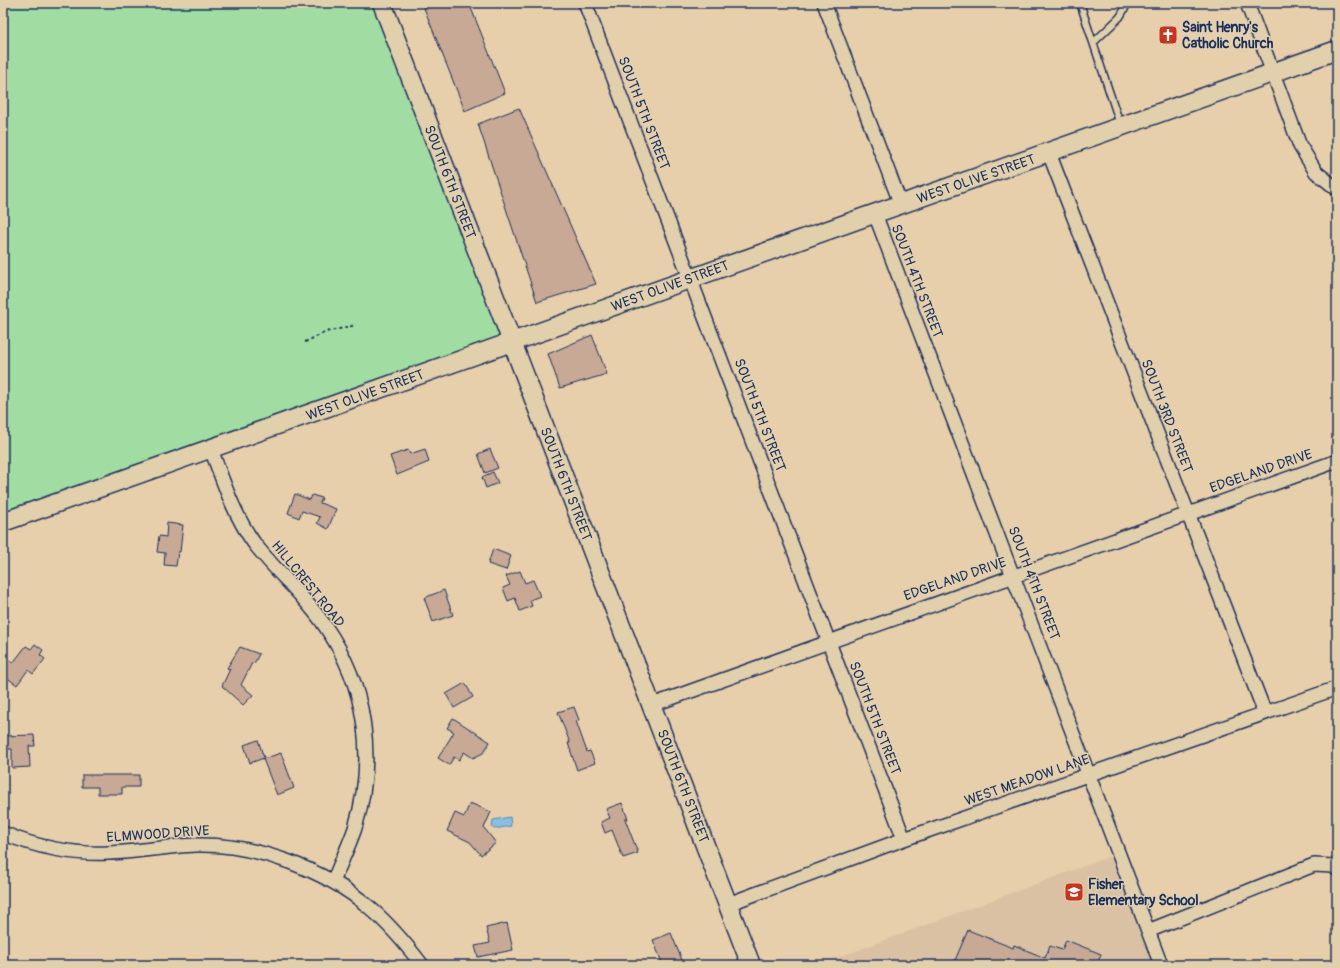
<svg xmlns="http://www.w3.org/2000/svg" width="1340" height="968" viewBox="0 0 1340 968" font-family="Pangolin,sans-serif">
<rect width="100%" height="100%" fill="#e8cfab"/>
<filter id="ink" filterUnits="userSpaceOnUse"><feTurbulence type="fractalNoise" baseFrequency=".025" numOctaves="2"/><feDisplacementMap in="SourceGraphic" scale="8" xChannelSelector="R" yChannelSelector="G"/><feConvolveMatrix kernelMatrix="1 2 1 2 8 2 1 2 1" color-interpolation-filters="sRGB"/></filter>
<g filter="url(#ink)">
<path fill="#dac1a4" d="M1119 853 1161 965H818Z"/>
<path fill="#a1dda3" stroke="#5e8680" d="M3 3H373L511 343 3 522Z"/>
<path fill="#84c1e4" stroke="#5a87ae" d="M510 817 511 826 494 829 492 827 493 820Z"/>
<path fill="#c7a996" stroke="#1b2f5e" d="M422 3H469L505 93 465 111Z
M519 108 596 284 537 302 478 124Z
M592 335 607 374 560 388 548 354Z
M425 449 429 462 397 475 390 456 408 450 410 454Z
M490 449 498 468 485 473 478 454Z
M493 472 498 483 486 488 482 477Z
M295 494 310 500 312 495 322 498 320 503 336 509 328 529 317 523 320 517 302 511 299 518 288 513Z
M167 523 183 525 180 552H178L176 566 164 565 165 553 157 552 159 536 166 537Z
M493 549 511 556 506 570 488 564Z
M520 571 525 583 533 580 540 596 530 600 532 606 520 611 515 598 508 601 503 588 510 585 506 576Z
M444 590 453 615 433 622 424 598Z
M35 644 43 650 40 655 45 659 33 674 28 670 17 685 3 675V656L13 663 26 646 31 649Z
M240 647 259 654 255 662 252 663 241 685 253 695 243 705 222 686 230 669 227 668Z
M465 683 473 697 454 708 446 694Z
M574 707 579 720 576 721 587 752 590 751 595 763 577 770 568 743H570L558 712Z
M453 718 490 742 483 753 473 758 464 752 459 760 454 757 449 765 438 758 454 732 447 728Z
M34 735 35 746H29L30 767 12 768V749H3V736Z
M258 740 264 758 250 763 244 745Z
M281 753 294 788 277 795 263 759Z
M82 775H139V787H122V794H98V787H82Z
M470 803 491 812 484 828 496 843 481 855 470 842 447 831 455 813 464 817Z
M622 803 628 819H625L638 853 623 858 612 830 605 833 601 822 610 818 606 809Z
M507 923 513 950 478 957 475 946 490 943 486 928Z
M968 930 1013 948 1014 945 1045 958 1050 946 1062 950 1066 940 1101 954 1097 965H953Z
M671 933 673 938 684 965H663L653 940Z"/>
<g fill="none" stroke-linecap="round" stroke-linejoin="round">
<g stroke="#1b2f5e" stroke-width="9">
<path id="lane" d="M1080 3 1120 124
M1094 42 1120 17 1128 3"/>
</g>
<g stroke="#1b2f5e" stroke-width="16">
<path id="street" d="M585 3 904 839
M824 3 901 205
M1247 3 1300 146 1316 172 1337 189
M1049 153 1265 713
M875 214 1161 965
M211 449C223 481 234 515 254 543 276 572 305 596 325 626 367 686 376 759 355 828 349 846 340 864 333 882
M652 705 1337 461
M3 833C35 847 74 855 109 853 138 852 167 846 196 845 253 843 326 870 369 907 389 924 406 944 422 965
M728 904 904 839 1337 688
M1148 931 1314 865 1333 866 1337 869"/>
</g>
<g stroke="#1b2f5e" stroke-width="21">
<path id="secondary" d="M382 3 751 965
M3 522 1337 50"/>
</g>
<path stroke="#1b2f5e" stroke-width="2" stroke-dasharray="3 3" stroke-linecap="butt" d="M305 342 326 332 356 325"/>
<use href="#lane" stroke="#e2d0ad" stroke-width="6"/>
<use href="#street" stroke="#e2d0ad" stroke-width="13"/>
<use href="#secondary" stroke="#e2d0ad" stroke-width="18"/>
</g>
</g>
<defs>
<g id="church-square" transform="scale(1)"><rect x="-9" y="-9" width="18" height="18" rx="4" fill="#c8321e" stroke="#e2d0ad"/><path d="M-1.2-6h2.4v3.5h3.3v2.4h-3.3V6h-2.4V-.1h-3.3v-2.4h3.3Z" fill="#fff"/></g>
<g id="school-square" transform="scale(1)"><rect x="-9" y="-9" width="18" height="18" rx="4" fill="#c8321e" stroke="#e2d0ad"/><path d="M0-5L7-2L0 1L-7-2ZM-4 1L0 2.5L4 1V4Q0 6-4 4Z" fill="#fff"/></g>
</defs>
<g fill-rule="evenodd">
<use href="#church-square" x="1168" y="35"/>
<use href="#school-square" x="1074" y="892"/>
</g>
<g text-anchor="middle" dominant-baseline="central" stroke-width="3" stroke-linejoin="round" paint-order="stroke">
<g font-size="14" font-weight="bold" fill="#1b2f5e" stroke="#e2d0ad" text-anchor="start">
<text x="1182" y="27">Saint Henry's<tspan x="1182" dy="16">Catholic Church</tspan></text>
<text x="1088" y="884">Fisher<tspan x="1088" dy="16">Elementary School</tspan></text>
</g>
<g font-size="14" fill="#1b2f5e" stroke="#e2d0ad">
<text transform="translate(644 113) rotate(69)">SOUTH 5TH STREET</text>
<text transform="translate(976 179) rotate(-19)">WEST OLIVE STREET</text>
<text transform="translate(450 182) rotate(69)">SOUTH 6TH STREET</text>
<text transform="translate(917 281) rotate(69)">SOUTH 4TH STREET</text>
<text transform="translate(670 286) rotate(-20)">WEST OLIVE STREET</text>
<text transform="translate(365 395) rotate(-20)">WEST OLIVE STREET</text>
<text transform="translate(760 415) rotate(69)">SOUTH 5TH STREET</text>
<text transform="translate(1167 416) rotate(69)">SOUTH 3RD STREET</text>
<text transform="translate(1261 471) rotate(-19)">EDGELAND DRIVE</text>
<text transform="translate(566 484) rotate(69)">SOUTH 6TH STREET</text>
<text transform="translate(955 579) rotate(-19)">EDGELAND DRIVE</text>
<text transform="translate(1034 583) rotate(69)">SOUTH 4TH STREET</text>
<text transform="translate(308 584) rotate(51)">HILLCREST ROAD</text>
<text transform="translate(875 718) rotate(69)">SOUTH 5TH STREET</text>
<text transform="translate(1027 780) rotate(-19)">WEST MEADOW LANE</text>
<text transform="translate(683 786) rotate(69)">SOUTH 6TH STREET</text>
<text transform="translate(158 834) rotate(-4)">ELMWOOD DRIVE</text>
</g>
</g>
<rect width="1340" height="968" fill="none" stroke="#e2d0ad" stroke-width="16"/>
<rect x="8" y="8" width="1324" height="952" fill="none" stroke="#1b2f5e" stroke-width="1.5" filter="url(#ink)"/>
</svg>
